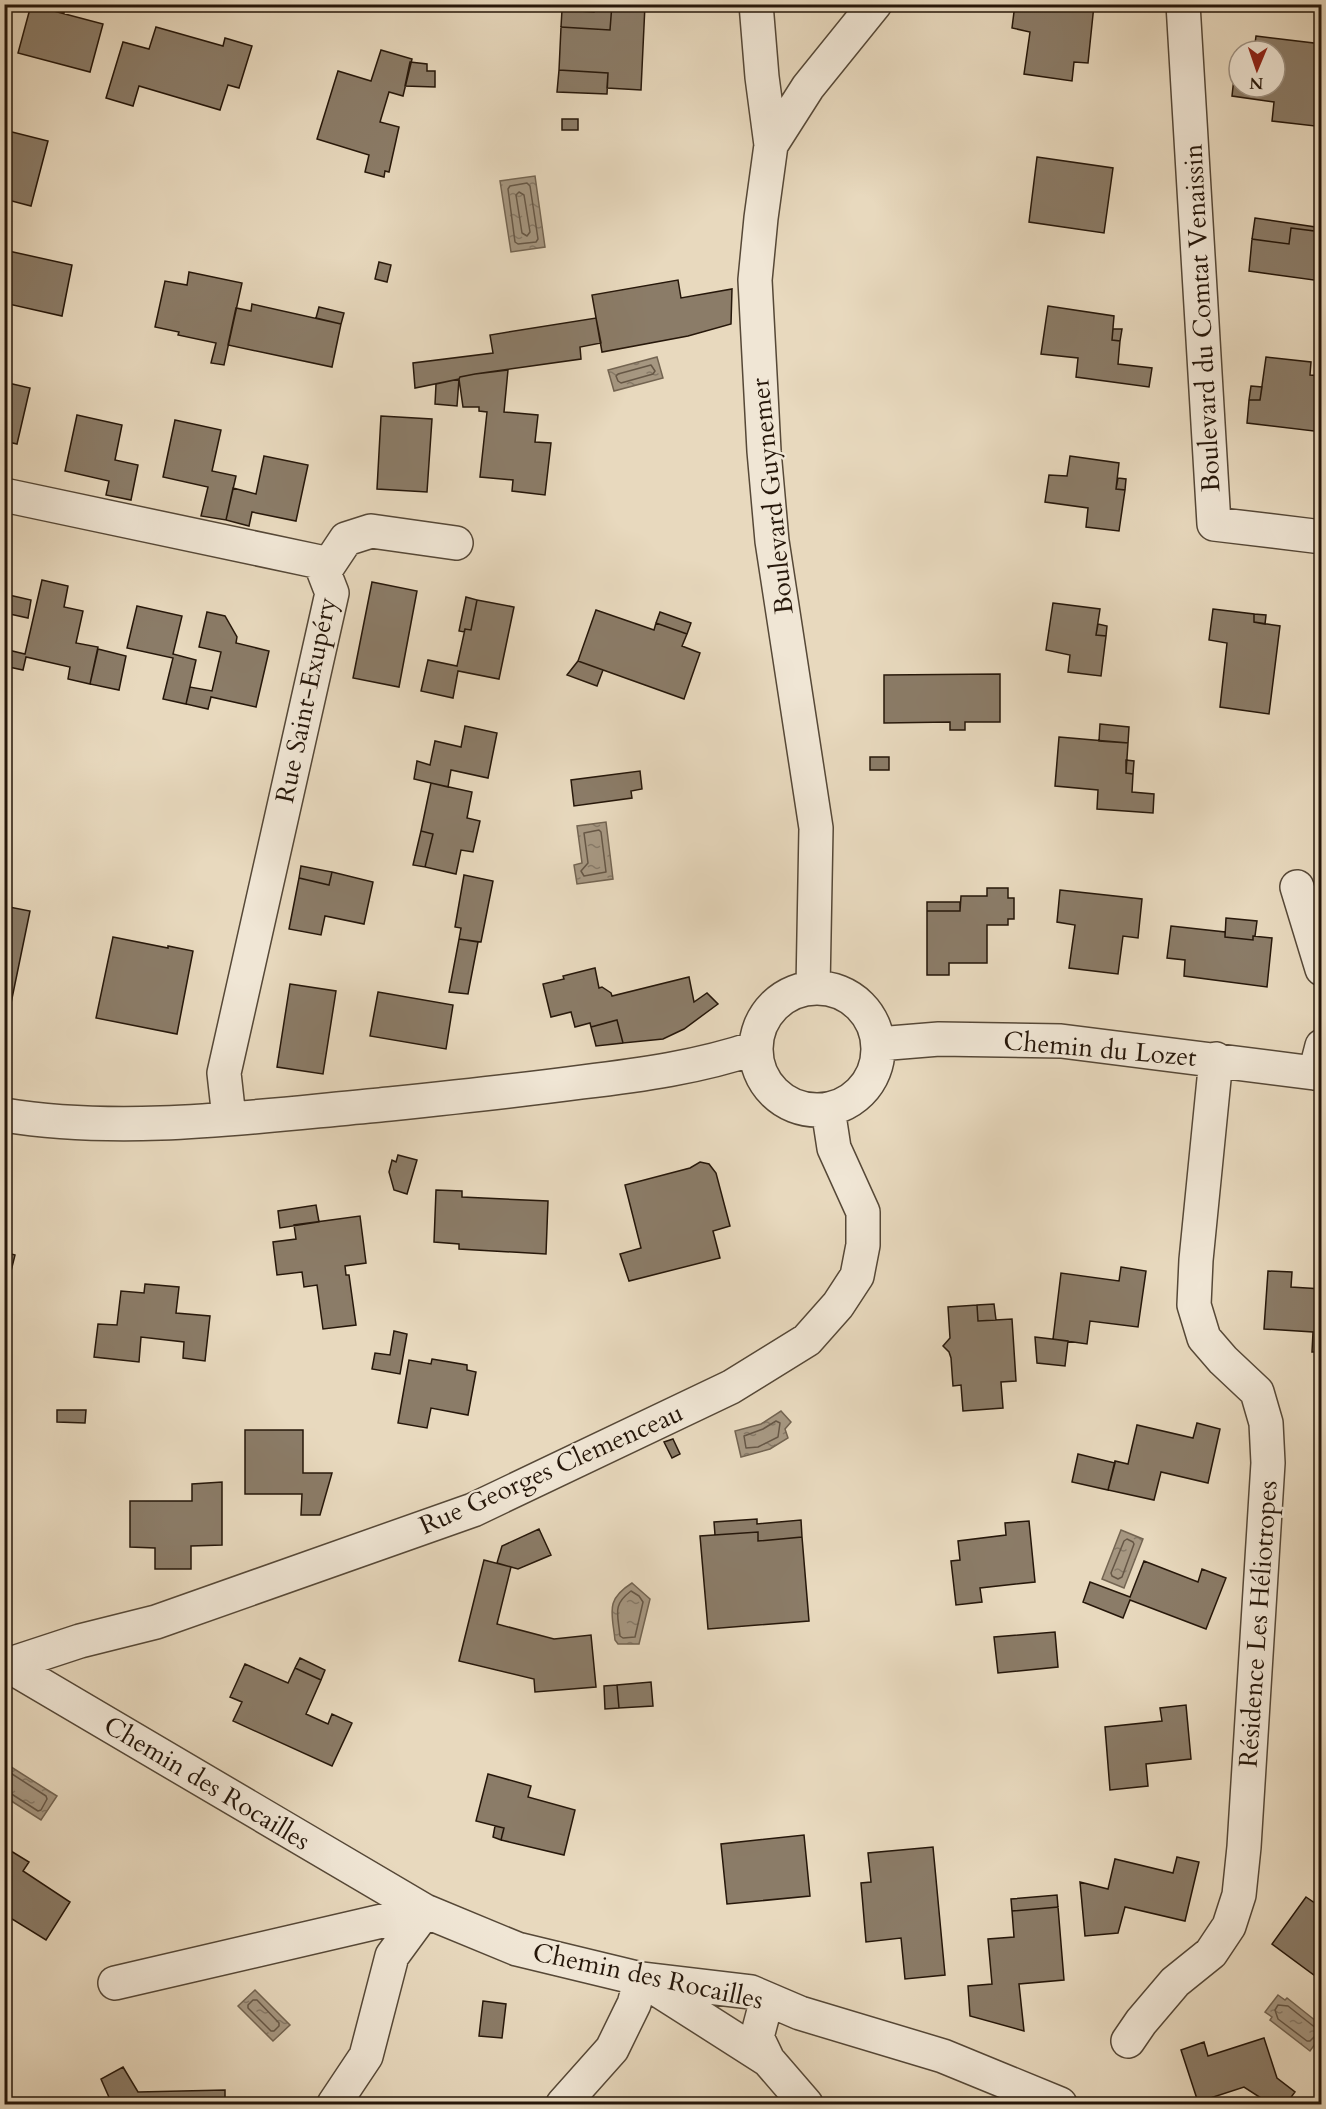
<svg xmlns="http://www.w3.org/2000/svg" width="1326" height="2109" viewBox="0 0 1326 2109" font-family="Cardo,serif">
<defs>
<pattern id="water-ripples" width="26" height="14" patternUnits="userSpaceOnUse" patternTransform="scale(1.5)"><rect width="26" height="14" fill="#a69781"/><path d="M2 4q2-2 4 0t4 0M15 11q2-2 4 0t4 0" fill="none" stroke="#877a68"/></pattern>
</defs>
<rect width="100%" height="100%" fill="#e8d9be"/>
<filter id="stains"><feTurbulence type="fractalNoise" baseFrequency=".00333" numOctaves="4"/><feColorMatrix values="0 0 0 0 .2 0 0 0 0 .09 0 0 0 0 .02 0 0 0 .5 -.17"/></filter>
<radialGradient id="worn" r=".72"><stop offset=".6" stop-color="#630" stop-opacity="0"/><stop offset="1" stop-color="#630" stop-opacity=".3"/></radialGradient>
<path fill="url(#water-ripples)" stroke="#736451" stroke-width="1.5" d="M535 176 545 247 511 252 500 181Z
M657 357 663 378 614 391 608 370Z
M606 822 613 879 577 884 574 865 582 863 577 826Z
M781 1411 791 1422 785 1429 788 1438 770 1449 741 1457 735 1431 761 1424Z
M1121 1530 1143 1539 1124 1588 1102 1579Z
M632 1583 650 1599 639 1644H618L615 1640C612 1612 605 1600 632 1583Z
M8 1765 57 1796 41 1820 5 1797V1770Z
M255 1990 290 2025 273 2041 238 2006Z
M1278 1995 1285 2000 1287 1998 1321 2025V2036L1310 2051 1270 2020 1272 2017 1265 2012Z"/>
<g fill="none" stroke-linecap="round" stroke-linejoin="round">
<path stroke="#665746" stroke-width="1.5" d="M527 183 530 186 538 239 536 242 518 244 515 242 508 189 510 186Z
M519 192 524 195 530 232 527 236 522 233 516 195Z
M651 365 655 371 653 374 621 383 618 381 616 376 618 374Z
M599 830 601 832 606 872 584 876 581 871 588 863 584 833Z
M776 1421 780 1423 778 1437 758 1447 746 1448 744 1436 763 1429Z
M1127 1539 1133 1542 1134 1544 1122 1577 1118 1579 1112 1576 1111 1573 1124 1541Z
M631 1591 639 1596 643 1602 635 1637 623 1638 620 1636C618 1614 612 1605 631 1591Z
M4 1772H9L46 1796 47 1799 41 1810 38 1811 10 1793 4 1792
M253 2000H257L279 2023V2026L274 2031H271L248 2008V2005Z
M1278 2005 1288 2006 1317 2029 1318 2033 1310 2041H1307L1278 2019 1275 2010Z"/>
</g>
<path fill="#8b7c68" stroke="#26170a" stroke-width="1.5" d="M53 4 65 8 64 13 31 5Z
M594 4H612L610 30 561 27 562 10 594 12Z
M612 4 645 5 641 90 607 88 608 73 559 70 561 27 610 30Z
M1015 4 1094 5 1088 63 1074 62 1072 81 1024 74 1030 32 1012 28Z
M31 5 103 24 90 72 18 53Z
M156 27 223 46 225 38 252 46 239 88 228 85 220 110 139 86 133 106 106 98 123 42 149 49Z
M1256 36 1322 44V74L1315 126 1272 121 1274 102 1232 96 1237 50 1245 51H1239V87H1275V51H1254Z
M381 50 412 59 403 96 389 92 380 122 399 127 389 172 385 171 384 177 365 172 369 155 317 139 338 71 371 81Z
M410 62 427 64V71H435V87L405 86Z
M559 70 608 73 607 94 557 92Z
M562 119H578V130H562Z
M4 130 48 141 31 206 4 199Z
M1037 157 1113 168 1104 233 1029 222Z
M1255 218 1322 228V232L1291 228 1289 244 1252 239Z
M1291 228 1322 232 1321 281 1249 271 1252 239 1289 244Z
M4 250 72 265 62 316 4 303Z
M379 262 391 265 387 282 375 279Z
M189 272 242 283 224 365 211 363 216 343 178 335 179 332 155 327 165 281 187 285Z
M678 280 681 298 732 289 731 324 688 336 602 352 592 295Z
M252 304 341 324 332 367 228 345 236 308 251 311Z
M1048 306 1114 316 1112 340 1120 341 1118 364 1152 368 1149 387 1076 377 1078 358 1041 354Z
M319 307 344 313 341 324 316 318Z
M596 318 601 343 580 347 581 359 475 374 460 377 459 379 415 388 413 363 493 353 490 335Z
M1113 329H1122L1120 341 1112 340Z
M1266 357 1311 362 1310 375 1322 376V432L1247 423 1249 400H1260Z
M508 370 504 412 538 415 535 442 551 443 545 495 512 491 513 480 480 477 487 412 479 411V407H463L459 379 460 377 475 374Z
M459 379 457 406 435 404 436 384Z
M4 382 30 388 17 444 4 441Z
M1251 386 1262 387 1260 400H1249Z
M77 415 122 425 115 460 138 465 131 500 106 495 109 481 65 471Z
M381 416 432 419 427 492 377 489Z
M175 420 221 430 212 471 236 476 226 520 201 516 208 487 163 477Z
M264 456 308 465 296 521 252 512 249 526 226 520 233 488 256 494Z
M1070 456 1119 463 1116 489 1125 490 1119 531 1086 527 1088 508 1045 502 1049 475 1067 476Z
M1118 478 1126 479 1125 490 1116 489Z
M42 580 68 586 64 607 83 611 76 643 98 647 90 684 68 679 70 667 26 657 23 670 4 666V649L25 654Z
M372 582 417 591 399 687 353 678Z
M9 595 31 600 28 618 5 613Z
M466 597 477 600 471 630 465 629 464 632 459 631Z
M477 600 514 607 499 679 458 671 453 698 421 691 428 660 457 666 465 629 471 630Z
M1053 603 1100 609 1096 635 1106 636 1101 676 1068 672 1070 655 1046 650Z
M137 606 182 616 173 654 196 660 186 704 163 699 173 658 127 648Z
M1213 609 1254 614V622L1280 626 1269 714 1220 707 1227 643 1209 640Z
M596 610 654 630 656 623 687 634 682 646 700 653 684 699 578 661Z
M207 612 225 616 237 637 236 643 269 651 256 707 211 697 208 709 186 704 190 687 212 691 221 652 199 647Z
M660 612 691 623 687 634 656 623Z
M1254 614 1266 615 1265 624 1254 622Z
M1098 624 1107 626 1106 636 1096 635Z
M98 649 126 656 119 690 90 684Z
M578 661 603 670 597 686 567 675Z
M1000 674V722H965V730H950V722L884 723V675Z
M1100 724 1129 727 1128 743 1099 741Z
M465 726 497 733 488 778 451 770 448 787 414 779 417 761 430 765 435 741 461 747Z
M1059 737 1128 743 1126 773 1133 774 1132 792 1154 794 1153 813 1097 809 1098 790 1055 786Z
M870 757H889V770H870Z
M1126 760 1134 761 1133 774 1126 773Z
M640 771 642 789 631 791 632 798 574 806 571 780Z
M431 783 472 792 467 818 480 821 473 852 461 850 456 874 425 867 433 834 421 831Z
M421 831 433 834 425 867 413 865Z
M301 866 332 872 329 885 299 878Z
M332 872 373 882 364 924 325 916 321 935 289 929 299 878 329 885Z
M464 875 493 881 481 942 459 939 461 928 455 927Z
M987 888H1008V898H1014V919H1008V925H987V963H949V975H927V911H960L961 896H987Z
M1060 890 1142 899 1138 938 1123 936 1118 974 1069 968 1075 925 1057 922Z
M927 902H960V911H927Z
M4 906 30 911 9 1013H4Z
M1226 918 1257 921 1255 936H1253V940L1225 937Z
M1171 926 1225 932V937L1253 940V936L1272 938 1267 987 1184 976 1185 960 1167 958Z
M113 937 168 948V946L193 951 177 1034 96 1018Z
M459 939 478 942 468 994 449 992Z
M595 968 599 988 602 987 611 993 612 996 689 977 694 1002 707 993 718 1004 684 1029 663 1039 623 1043 617 1020 591 1027 590 1023 575 1027 571 1012 551 1017 543 984 564 979 563 976Z
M290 984 336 991 323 1074 277 1067Z
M378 992 453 1005 446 1049 370 1036Z
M617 1020 623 1043 596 1046 591 1027Z
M398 1155 417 1160 407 1194 394 1190 389 1172 392 1160 396 1162Z
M700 1162 709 1164 716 1173 730 1226 713 1231 720 1258 629 1281 620 1254 641 1248 625 1185 690 1168Z
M436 1190 462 1191V1197L548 1201 546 1254 459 1249V1244L434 1242Z
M316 1205 319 1222 280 1228 278 1211Z
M360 1216 366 1263 345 1266 346 1275H349L356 1325 323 1329 317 1285 304 1287 302 1272 277 1275 273 1242 296 1239 294 1225Z
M4 1252 15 1255 12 1267 4 1265Z
M4 1265 12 1267 4 1296Z
M1121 1267 1146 1271 1138 1327 1090 1321 1087 1344 1053 1339 1061 1273 1119 1281Z
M1268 1271 1292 1272 1291 1287 1322 1289V1352H1312L1313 1332 1264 1329Z
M145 1284 179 1287 176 1313 210 1316 205 1361 183 1358 184 1342 141 1337 139 1362 94 1357 98 1324 117 1325 121 1291 144 1293Z
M994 1304 996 1320 978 1321 977 1305Z
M977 1305 978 1321 1012 1319 1016 1381 1001 1382 1003 1408 963 1411 961 1385 953 1386 951 1358 949 1352 943 1346 950 1338 948 1307Z
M394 1331 407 1334 400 1374 372 1369 375 1353 390 1355Z
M1035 1337 1068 1341 1065 1366 1037 1363Z
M432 1359 467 1365V1370L476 1372 468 1415 431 1408 427 1428 398 1423 409 1360 431 1364Z
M57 1410H86L85 1423 57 1422Z
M1197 1423 1220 1429 1208 1483 1161 1472 1154 1500 1108 1490 1115 1461 1128 1464 1137 1425 1193 1438Z
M245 1430H303V1473H332L320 1515H301L302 1494H245Z
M673 1439 680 1454 672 1458 664 1442Z
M1078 1454 1115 1463 1108 1490 1072 1482Z
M222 1482V1545L191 1546V1569H155V1548L130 1547V1501H192V1484Z
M757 1519V1524L801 1520 802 1537 758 1541V1532L715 1535 714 1522Z
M1029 1521 1035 1582 980 1588 982 1602 956 1605 951 1561 960 1560 958 1541 1006 1535 1005 1523Z
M1320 1526H1322V1607H1316Z
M539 1529 551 1555 518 1569 497 1563 502 1546Z
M758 1532V1541L802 1537 809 1621 708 1629 700 1536Z
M484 1560 511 1567 497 1624 554 1639 591 1635 596 1687 535 1692 534 1679 459 1661Z
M1144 1561 1198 1582 1202 1569 1226 1578 1206 1629 1130 1600 1123 1618 1083 1602 1090 1582 1130 1597Z
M1055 1632 1058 1667 998 1673 994 1637Z
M300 1658 325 1670 321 1680 295 1668Z
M245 1664 288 1683 295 1668 321 1680 306 1714 328 1724 332 1714 352 1723 332 1766 233 1721 242 1702 230 1697Z
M651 1682 653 1706 619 1708 617 1685Z
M617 1685 619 1708 605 1709 604 1686Z
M1186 1705 1191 1759 1146 1764 1148 1786 1110 1790 1105 1727 1162 1721 1160 1708Z
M488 1774 531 1786 528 1797 575 1810 564 1855 501 1840 504 1828 476 1821Z
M495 1826 504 1828 501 1840 493 1837Z
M804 1835 810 1896 727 1904 721 1844Z
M933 1847 945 1975 905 1979 901 1938 866 1942 861 1883 871 1882 868 1853Z
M6 1848 29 1862 23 1871 70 1902 46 1940 9 1917 4 1925Z
M1177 1857 1199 1862 1185 1921 1125 1907 1118 1933 1085 1936 1080 1882 1108 1889 1115 1859 1173 1873Z
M1057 1895 1058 1907 1012 1911 1011 1899Z
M1306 1897 1322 1908V1919L1318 1924 1322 1927V1981L1272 1944Z
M1058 1907 1064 1980 1019 1984 1024 2031 970 2016 968 1986 992 1984 988 1939 1014 1937 1012 1911Z
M483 2001 506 2004 502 2038 479 2036Z
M1264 2038 1277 2078 1295 2092 1286 2104H1256L1261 2098 1244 2087 1198 2102 1181 2050 1204 2042 1208 2056Z
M123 2067 138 2092 225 2090V2104H112L101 2079Z"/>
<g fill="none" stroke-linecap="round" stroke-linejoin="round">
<g stroke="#564837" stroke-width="36">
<path id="minor" d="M756 4 762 77 771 145 761 218 755 280 764 451 772 541 816 828 813 988
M1183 4 1214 524 1322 537
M771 145 808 87 875 4
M4 495 320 562 332 593 224 1073 229 1118
M324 572 346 539 371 531 456 543
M1297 887 1322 969
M756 1049a61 61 0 1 1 122 0a61 61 0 1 1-122 0Z
M878 1044 939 1039 1061 1041 1322 1074
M1315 1073 1322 1046
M4 1115C128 1135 256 1116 380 1105 447 1098 515 1091 582 1082 641 1075 699 1067 755 1048
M4 1663 425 1911 517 1949 641 1979 751 1992 800 2013 943 2056 1060 2104
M7 1665 80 1641 156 1622 473 1510 731 1387 807 1340 838 1305 857 1276 863 1245V1212L834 1148 828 1109
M115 1983 425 1911
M767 1999 757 2037 768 2060 806 2104
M1128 2041 1141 2022 1175 1982 1211 1953 1229 1926 1239 1895 1244 1847 1268 1463 1266 1423 1257 1392 1223 1360 1204 1338 1194 1305 1196 1260 1216 1059
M334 2104 366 2056 392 1956 425 1911
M563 2104 612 2049 634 2004 641 1979 768 2060"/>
</g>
<use href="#minor" stroke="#f0e6d5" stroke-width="33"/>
</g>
<g text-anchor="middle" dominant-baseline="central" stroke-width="4.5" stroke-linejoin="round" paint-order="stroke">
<g font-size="26" fill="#26170a" stroke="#f0e6d5">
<text transform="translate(1202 318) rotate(-93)">Boulevard du Comtat Venaissin</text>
<text transform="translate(772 496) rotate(-96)">Boulevard Guynemer</text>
<text transform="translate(306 700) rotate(-78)">Rue Saint-Exupéry</text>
<text transform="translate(1100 1049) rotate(5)">Chemin du Lozet</text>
<text transform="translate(551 1469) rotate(-24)">Rue Georges Clemenceau</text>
<text transform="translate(1258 1624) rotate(-86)">Résidence Les Héliotropes</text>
<text transform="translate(207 1783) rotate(31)">Chemin des Rocailles</text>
<text transform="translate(648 1976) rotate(12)">Chemin des Rocailles</text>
</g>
</g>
<rect width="1326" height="2109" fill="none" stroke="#e8d9be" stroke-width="24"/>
<rect x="6" y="6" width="1314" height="2097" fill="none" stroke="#26170a" stroke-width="3"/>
<rect x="12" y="12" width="1302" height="2085" fill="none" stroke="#26170a" stroke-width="1.5"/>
<g transform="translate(1257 69) rotate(182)"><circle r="28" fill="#f0e6d5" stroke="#9f9384" stroke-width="1.5"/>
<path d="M0-4.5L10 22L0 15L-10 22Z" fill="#8f2418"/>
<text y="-9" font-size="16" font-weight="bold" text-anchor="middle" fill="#26170a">N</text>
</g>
<rect width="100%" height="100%" filter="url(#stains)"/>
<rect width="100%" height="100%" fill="url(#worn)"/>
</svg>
